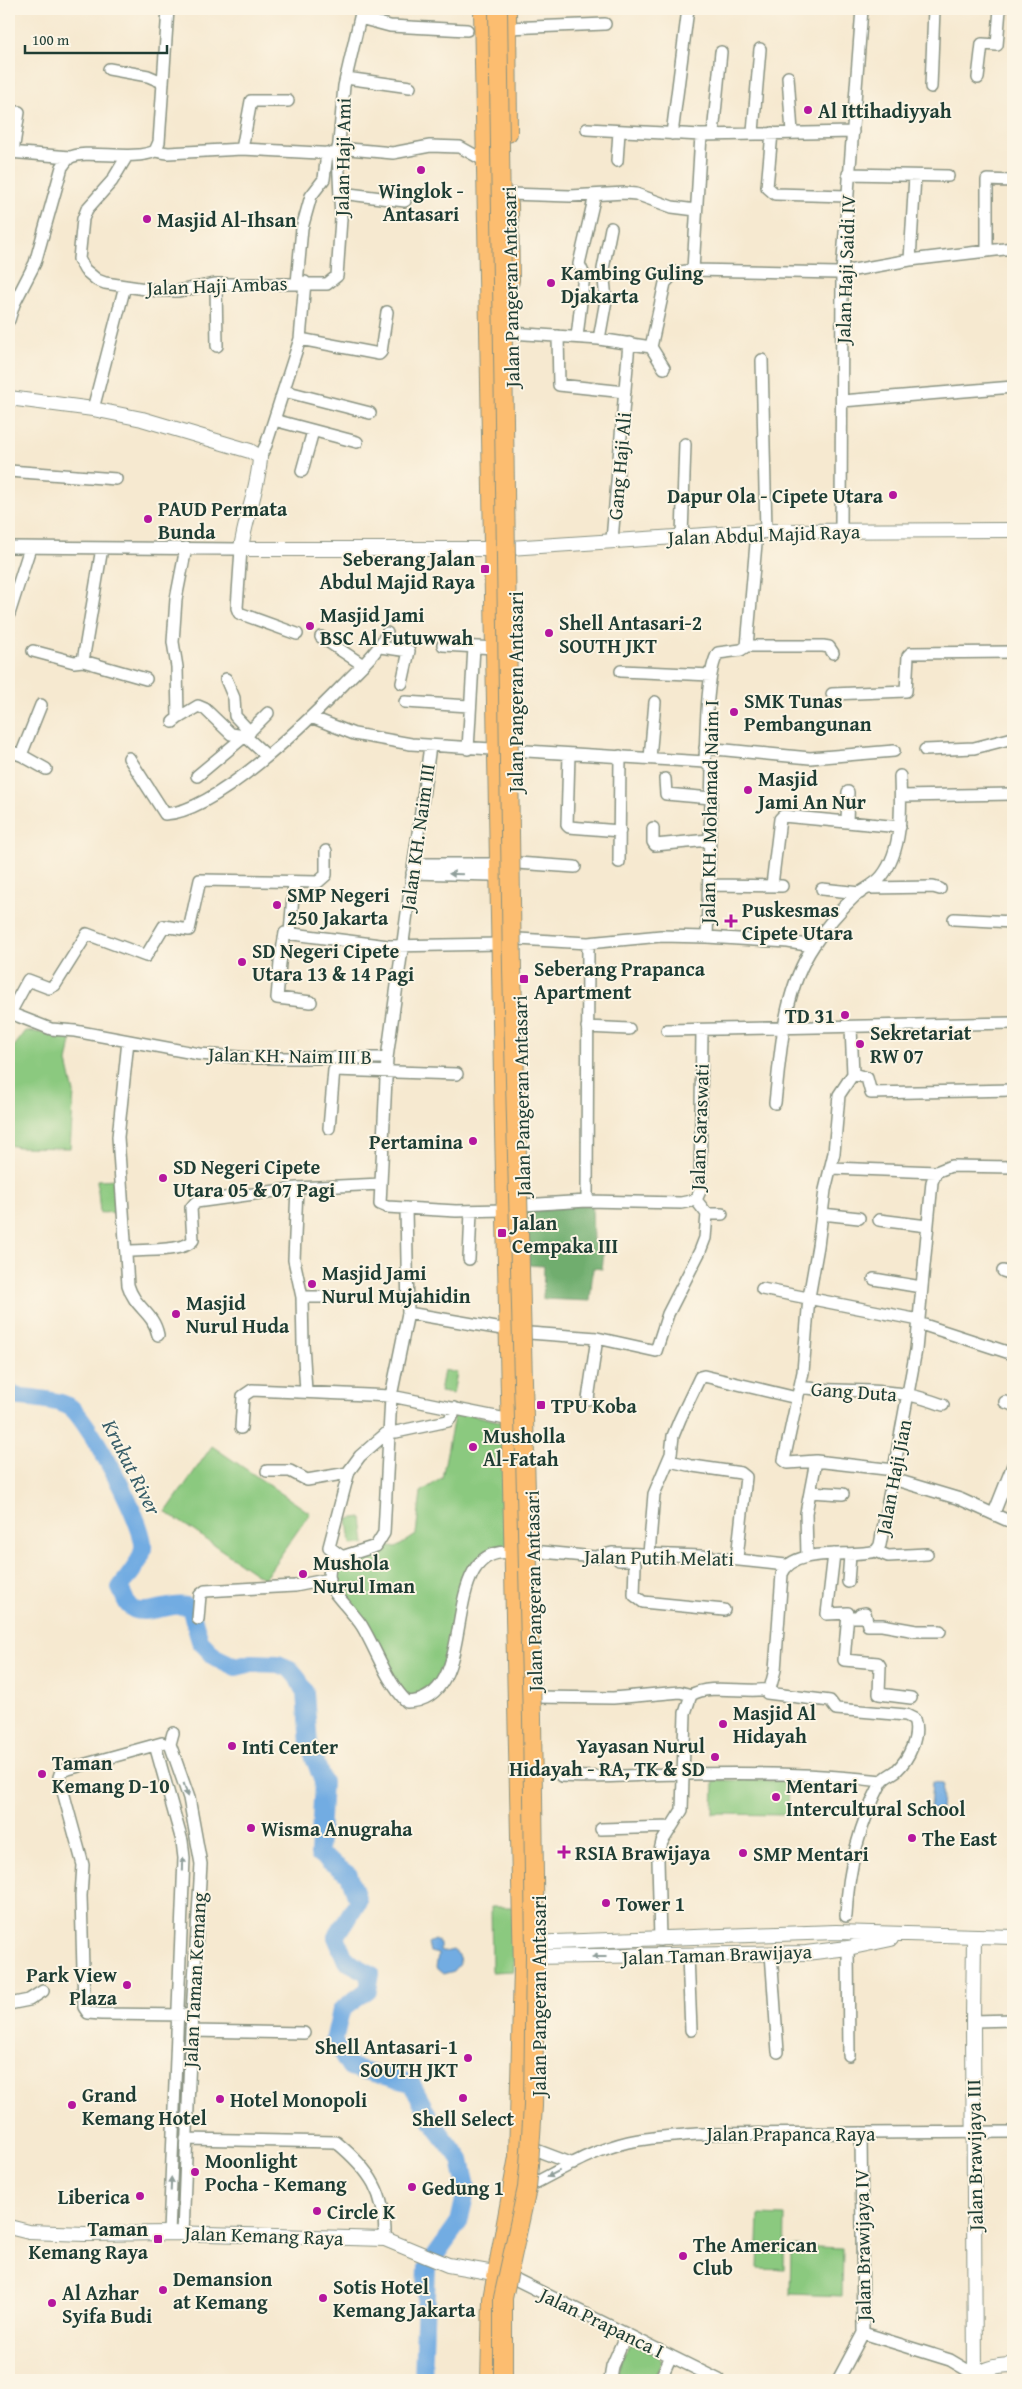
<svg xmlns="http://www.w3.org/2000/svg" width="1022" height="2389" viewBox="0 0 1022 2389" font-family="'Gentium Book Plus',serif">
<rect width="100%" height="100%" fill="#fcf5e5"/>
<filter id="ink" filterUnits="userSpaceOnUse"><feTurbulence type="fractalNoise" baseFrequency=".02" numOctaves="2"/><feDisplacementMap in="SourceGraphic" scale="10" xChannelSelector="R" yChannelSelector="G"/><feConvolveMatrix kernelMatrix="1 2 1 2 8 2 1 2 1" color-interpolation-filters="sRGB"/></filter>
<filter id="wash" filterUnits="userSpaceOnUse"><feTurbulence type="fractalNoise" baseFrequency=".0096" numOctaves="4" result="noise"/><feDisplacementMap in="SourceGraphic" scale="20" xChannelSelector="R" yChannelSelector="G"/><feGaussianBlur stdDeviation="1.12" result="paint"/><feColorMatrix in="noise" values="0 0 0 0 0 0 0 0 0 0 0 0 0 0 0 0 0 1.4 0 .05"/><feComposite in="paint" operator="in"/></filter>
<g filter="url(#wash)">
<rect width="100%" height="100%" fill="#f6e9d0"/>
<path fill="#8bc97f" stroke="#55835a" d="M26 1031 72 1036 67 1062 74 1093 70 1148 18 1147 9 1145V1053Z
M118 1179 120 1212 100 1213 97 1180Z
M444 1370 457 1373 453 1394 440 1392Z
M455 1411 503 1422 507 1547C499 1550 489 1551 482 1555 436 1578 480 1684 409 1698L404 1694 335 1587V1561L382 1545 396 1548 416 1535 421 1492 442 1478Z
M212 1446 310 1513 264 1579 166 1512Z
M362 1517 365 1544 351 1545 348 1519Z
M714 1780 789 1781 788 1815 713 1814Z
M491 1907H513L514 1971 492 1972Z
M759 2215 785 2216 784 2269 757 2268Z
M791 2246 843 2248 842 2296 790 2294Z
M631 2344 659 2356 662 2362 653 2380H617L622 2355Z"/>
<path fill="#70ad6e" stroke="#487551" d="M592 1204 593 1242 605 1243 602 1269 593 1268 590 1301 543 1299 544 1266 529 1265 527 1207Z"/>
<path fill="#72ace2" stroke="#48748b" d="M932 1782 943 1783 941 1810 930 1809Z
M434 1940 440 1943V1950L445 1952 453 1950 459 1955 460 1964 454 1971 443 1974 436 1968 438 1954 430 1952 428 1943Z"/>
<g fill="none" stroke-linecap="round" stroke-linejoin="round">
<path stroke="#72ace2" stroke-width="18" d="M9 1391 13 1396C28 1398 57 1399 70 1407 88 1419 146 1526 143 1548 141 1563 128 1576 120 1588 123 1593 125 1601 129 1606 142 1620 173 1600 190 1607L200 1641 215 1657 236 1667 252 1663 278 1664 290 1669 297 1677 305 1693 309 1744 323 1782 319 1854 349 1875 358 1901 336 1937 346 1961 371 1974 368 1990 341 2010 334 2041 350 2067 411 2083 432 2122 461 2160 467 2187 459 2222 427 2267 423 2380"/>
</g>
</g>
<g filter="url(#ink)">
<g fill="none" stroke-linecap="round" stroke-linejoin="round">
<g stroke="#8a9382" stroke-width="14">
<path id="minor" d="M360 18 390 26 467 30
M508 28 605 24
M109 69 148 76 162 82
M788 77 792 132
M346 78 410 87
M978 78 982 44 997 45 1000 9
M931 87 934 9
M587 129 701 135 853 132
M753 132 760 49
M772 133 767 187 775 194 847 196
M672 134 688 9
M713 134 721 52
M338 148 393 153 430 146 460 147 487 162
M242 149 251 101H288
M155 151 168 153 242 149 338 154
M9 152 70 157
M13 152 19 112
M127 156 112 181 87 209 83 219 79 259 85 270 97 280 105 283 159 291H178L216 284H327L337 276 341 219 338 154 344 86 362 9
M617 161 619 132
M848 174 948 176
M341 193 405 201
M509 194 570 196 625 193 636 194 672 207 696 210
M987 250V180L1013 181
M910 260 915 176
M693 270 701 135
M297 283 302 228 311 196 324 179 327 153
M216 284 217 346
M9 320 14 304 35 263 62 167C64 164 67 160 69 158 85 148 132 162 155 151L159 142 168 9
M511 333 599 339 651 347
M558 336 559 385 625 392
M577 337 584 275 579 264 595 195
M300 339 379 354 381 352 387 312
M599 339 606 300 603 269 611 228
M762 360 766 531
M664 368 651 347 665 283 674 273 693 270 837 273 910 260 1013 248
M284 391 370 413
M842 401 1013 387
M93 409 125 286
M274 420 357 442
M260 457 266 445 300 339 305 282
M9 471 116 479
M302 471 313 431
M841 529 842 272 862 9
M682 536 685 444
M612 540 629 343
M9 547 241 549 237 608 239 613 297 634
M102 548 83 661 146 679
M9 614 30 548
M321 637 363 665
M443 645 495 648
M747 646H823L829 647 833 653
M380 647 409 651 402 683
M33 651 74 662 83 661
M621 671 711 675
M226 679 234 698 235 716 250 732
M832 694 906 691 908 656 911 653 1013 652
M405 702 469 706
M311 717 354 734 411 744 705 762
M178 718 198 706 205 709 231 734 245 736 267 756
M173 722 178 718 177 667 173 642 176 599 186 548
M430 746 387 1058 380 1204 387 1207 456 1211 505 1210
M705 748 810 758 894 751
M468 749 474 647
M925 750 974 748 1013 738
M9 751 21 755 46 769
M569 754 567 825 569 827 620 831
M21 755 41 705
M129 758 165 814C216 812 308 721 343 685 359 668 377 654 387 633
M650 758 655 702
M197 776 245 736 268 713
M665 779 666 794 711 798
M901 796 1013 794
M847 822 848 792
M653 828V842L655 845 709 840
M326 851V875L318 882 200 880 189 930 164 926 146 956 87 934 55 985 49 988 28 980 10 1013 51 1029 75 1031 199 1054 253 1058H387
M619 862 620 756
M517 863 575 867
M414 864H490L499 862
M412 873 491 875 499 879
M709 885 782 886
M772 885 780 819 783 816 900 827
M869 888 933 887 940 889
M822 889 860 893
M954 919 1013 922
M290 933 294 883
M707 937 712 769 705 762C706 738 706 672 718 653L741 650 747 646 757 532
M518 939 588 943 661 936 707 937 788 942 813 946
M311 1002 277 998 280 963 285 933 388 946 500 944
M587 1027 629 1029
M851 1027 853 1074 867 1078 871 1093 1013 1090
M667 1030 1013 1023
M128 1041 118 1137 128 1285C135 1309 153 1311 158 1335
M775 1103C781 1049 783 991 814 945 825 928 840 910 855 896 864 889 875 885 882 876 903 849 901 808 900 776
M329 1128 334 1070 457 1074
M832 1168 936 1172
M297 1188 294 1260 302 1297 303 1344 306 1391
M587 1201 588 943
M523 1205 587 1201 681 1203 696 1200 700 1191 702 1030
M406 1208 408 1313 391 1396 384 1533 376 1546 332 1560C329 1568 328 1579 331 1587 335 1595 355 1615 362 1626 377 1651 386 1681 407 1702 486 1700 432 1541 514 1553
M707 1214H722
M822 1214 859 1218
M879 1220 927 1226
M126 1251C141 1250 185 1252 193 1240L191 1208 196 1202 297 1188 381 1184
M469 1259 471 1211
M1003 1271 1013 1274
M874 1279 921 1287
M762 1289 919 1320
M302 1297H334
M408 1313 508 1330
M918 1323 1013 1354
M529 1333 597 1338 656 1351 668 1314 700 1251 705 1238 707 1214 696 1200
M800 1387C836 1393 873 1388 909 1395 920 1397 932 1401 943 1405
M588 1399 597 1338
M1005 1402 1013 1405
M241 1428 243 1396 252 1390 391 1396 511 1420
M669 1461 688 1465
M816 1461 894 1470
M693 1466 741 1473 746 1477 737 1558
M267 1471H290L307 1480 348 1473
M893 1479 960 1499 1013 1523
M810 1492 843 1494
M994 1513 1013 1465
M532 1551 595 1557 612 1553 701 1556 786 1565
M876 1551 888 1556 927 1554
M649 1554 654 1494 671 1454 673 1436 680 1419 700 1377 704 1376 797 1398
M834 1554 827 1614 848 1613 844 1660 878 1663 880 1666 879 1694 911 1698
M341 1556 329 1547 349 1471 360 1456 389 1431 396 1432 448 1421 453 1415 454 1408
M807 1556 806 1513 816 1461 788 1463 784 1460 803 1372 809 1297 818 1246 825 1190 834 1153 839 1095 853 1074
M619 1560H631L635 1564 634 1595 643 1602 724 1610
M848 1582 850 1555
M847 1617H861L860 1614 865 1613 868 1625H882L916 1631H940
M198 1619 200 1595 205 1591 295 1586 330 1579
M770 1689 767 1693 830 1701 836 1709 906 1715 914 1719C920 1736 909 1759 896 1771 891 1775 884 1777 881 1783 859 1825 848 1870 846 1916
M534 1697 613 1698 680 1692 691 1695
M173 1733 170 1744 189 1798 201 1864 191 2031 183 2233
M162 1743 61 1771 59 1777 83 1865 81 1896 84 2007 88 2013 101 2014 185 2015
M155 1745 182 1841 184 1858 169 2233
M561 1776C602 1779 643 1774 684 1774 750 1773 817 1773 882 1781
M601 1829 671 1827
M660 1940 658 1859 662 1842 682 1810 685 1713 691 1695C711 1683 746 1694 770 1689L775 1670 782 1574C793 1546 851 1558 876 1551L880 1545 916 1350 932 1182 936 1172 951 1166 1013 1167
M848 1948 849 2055
M771 1953 778 2052
M688 1956 691 2030
M9 2004 29 2000 43 1991
M973 2021 1013 2020
M191 2031 304 2033
M186 2139 336 2142C370 2170 386 2193 385 2239
M536 2150 573 2164
M533 2184C564 2168 594 2150 628 2142 650 2137 674 2136 697 2134L1013 2132
M513 2278 719 2380
M863 2333 950 2360 984 2380
M610 2380 612 2366 626 2334
M660 2380 671 2356
M838 2380 863 2333 861 2133"/>
</g>
<g stroke="#8a9382" stroke-width="16">
<path id="tertiary" d="M9 398 93 409 142 419 250 451 260 457C259 487 245 518 241 549H494L766 531 1013 530
M974 1936 973 2021 975 2380
M527 1943 836 1932 1013 1937
M526 1957 806 1953 848 1948 891 1939
M9 2227 29 2232 85 2234 169 2233 385 2239 448 2265 506 2275
M969 2380C981 2369 998 2365 1013 2365"/>
</g>
<g stroke="#8a9382" stroke-width="20">
<path id="primary" d="M483 9 504 1130 523 1969 518 2157 492 2299 490 2380
M507 9 508 133
M509 204 510 281"/>
</g>
<use href="#minor" stroke="#fff" stroke-width="11"/>
<use href="#tertiary" stroke="#fff" stroke-width="14"/>
<use href="#primary" stroke="#fcbd6f" stroke-width="18"/>
<g stroke="#8a9382" stroke-width="20" stroke-linecap="butt">
<path id="primary-bridge" d="M498 9 512 969 532 1718 535 1955 533 2106 529 2165 527 2188 503 2298V2380"/>
</g>
<use href="#primary-bridge" stroke="#fcbd6f" stroke-width="18"/>
</g>
<defs><path id="oneway-solid" d="M-6-.8H1V-3.2L6.5 0L1 3.2V.8H-6Z" transform="scale(1.25)"/></defs>
<g fill="#8f9e9a">
<use href="#oneway-solid" transform="translate(456 874) rotate(-179)"/>
<use href="#oneway-solid" transform="translate(186 1790) rotate(71)"/>
<use href="#oneway-solid" transform="translate(183 1864) rotate(-89)"/>
<use href="#oneway-solid" transform="translate(599 1957) rotate(180)"/>
<use href="#oneway-solid" transform="translate(553 2174) rotate(153)"/>
<use href="#oneway-solid" transform="translate(171 2184) rotate(-88)"/>
</g>
</g>
<g fill="#b5179e" stroke="#fcf5e5" stroke-width="2">
<circle cx="808" cy="110" r="5"/>
<circle cx="421" cy="170" r="5"/>
<circle cx="147" cy="219" r="5"/>
<circle cx="551" cy="283" r="5"/>
<circle cx="893" cy="495" r="5"/>
<circle cx="148" cy="519" r="5"/>
<rect x="480" y="564" width="10" height="10" rx="2.5"/>
<circle cx="310" cy="626" r="5"/>
<circle cx="549" cy="633" r="5"/>
<circle cx="734" cy="712" r="5"/>
<circle cx="748" cy="790" r="5"/>
<circle cx="277" cy="905" r="5"/>
<path d="M728.5 913.5h5v5h5v5h-5v5h-5v-5h-5v-5h5z"/>
<circle cx="242" cy="962" r="5"/>
<rect x="519" y="974" width="10" height="10" rx="2.5"/>
<circle cx="845" cy="1015" r="5"/>
<circle cx="860" cy="1044" r="5"/>
<circle cx="473" cy="1141" r="5"/>
<circle cx="163" cy="1178" r="5"/>
<rect x="497" y="1228" width="10" height="10" rx="2.5"/>
<circle cx="312" cy="1284" r="5"/>
<circle cx="176" cy="1314" r="5"/>
<rect x="536" y="1400" width="10" height="10" rx="2.5"/>
<circle cx="473" cy="1447" r="5"/>
<circle cx="303" cy="1574" r="5"/>
<circle cx="723" cy="1724" r="5"/>
<circle cx="232" cy="1746" r="5"/>
<circle cx="715" cy="1757" r="5"/>
<circle cx="42" cy="1774" r="5"/>
<circle cx="776" cy="1797" r="5"/>
<circle cx="251" cy="1828" r="5"/>
<circle cx="912" cy="1838" r="5"/>
<path d="M561.5 1844.5h5v5h5v5h-5v5h-5v-5h-5v-5h5z"/>
<circle cx="743" cy="1853" r="5"/>
<circle cx="606" cy="1903" r="5"/>
<circle cx="127" cy="1985" r="5"/>
<circle cx="468" cy="2058" r="5"/>
<circle cx="463" cy="2098" r="5"/>
<circle cx="220" cy="2099" r="5"/>
<circle cx="72" cy="2105" r="5"/>
<circle cx="195" cy="2172" r="5"/>
<circle cx="412" cy="2187" r="5"/>
<circle cx="140" cy="2196" r="5"/>
<circle cx="317" cy="2211" r="5"/>
<rect x="153" y="2234" width="10" height="10" rx="2.5"/>
<circle cx="683" cy="2256" r="5"/>
<circle cx="163" cy="2290" r="5"/>
<circle cx="323" cy="2298" r="5"/>
<circle cx="52" cy="2303" r="5"/>
</g>
<g text-anchor="middle" dominant-baseline="central" stroke-width="4" stroke-linejoin="round" paint-order="stroke">
<g font-size="20" font-weight="bold" fill="#1f3d34" stroke="#fcf5e5" text-anchor="start">
<text x="818" y="110">Al Ittihadiyyah</text>
<text x="421" y="190" text-anchor="middle">Winglok -<tspan x="421" dy="23">Antasari</tspan></text>
<text x="157" y="219">Masjid Al-Ihsan</text>
<text x="561" y="272">Kambing Guling<tspan x="561" dy="23">Djakarta</tspan></text>
<text x="883" y="495" text-anchor="end">Dapur Ola - Cipete Utara</text>
<text x="158" y="508">PAUD Permata<tspan x="158" dy="23">Bunda</tspan></text>
<text x="475" y="558" text-anchor="end">Seberang Jalan<tspan x="475" dy="23">Abdul Majid Raya</tspan></text>
<text x="320" y="614">Masjid Jami<tspan x="320" dy="23">BSC Al Futuwwah</tspan></text>
<text x="559" y="622">Shell Antasari-2<tspan x="559" dy="23">SOUTH JKT</tspan></text>
<text x="744" y="700">SMK Tunas<tspan x="744" dy="23">Pembangunan</tspan></text>
<text x="758" y="778">Masjid<tspan x="758" dy="23">Jami An Nur</tspan></text>
<text x="287" y="894">SMP Negeri<tspan x="287" dy="23">250 Jakarta</tspan></text>
<text x="742" y="909">Puskesmas<tspan x="742" dy="23">Cipete Utara</tspan></text>
<text x="252" y="950">SD Negeri Cipete<tspan x="252" dy="23">Utara 13 &amp; 14 Pagi</tspan></text>
<text x="534" y="968">Seberang Prapanca<tspan x="534" dy="23">Apartment</tspan></text>
<text x="835" y="1015" text-anchor="end">TD 31</text>
<text x="870" y="1032">Sekretariat<tspan x="870" dy="23">RW 07</tspan></text>
<text x="463" y="1141" text-anchor="end">Pertamina</text>
<text x="173" y="1166">SD Negeri Cipete<tspan x="173" dy="23">Utara 05 &amp; 07 Pagi</tspan></text>
<text x="512" y="1222">Jalan<tspan x="512" dy="23">Cempaka III</tspan></text>
<text x="322" y="1272">Masjid Jami<tspan x="322" dy="23">Nurul Mujahidin</tspan></text>
<text x="186" y="1302">Masjid<tspan x="186" dy="23">Nurul Huda</tspan></text>
<text x="551" y="1405">TPU Koba</text>
<text x="483" y="1435">Musholla<tspan x="483" dy="23">Al-Fatah</tspan></text>
<text x="313" y="1562">Mushola<tspan x="313" dy="23">Nurul Iman</tspan></text>
<text x="733" y="1712">Masjid Al<tspan x="733" dy="23">Hidayah</tspan></text>
<text x="705" y="1745" text-anchor="end">Yayasan Nurul<tspan x="705" dy="23">Hidayah - RA, TK &amp; SD</tspan></text>
<text x="242" y="1746">Inti Center</text>
<text x="52" y="1762">Taman<tspan x="52" dy="23">Kemang D-10</tspan></text>
<text x="786" y="1785">Mentari<tspan x="786" dy="23">Intercultural School</tspan></text>
<text x="261" y="1828">Wisma Anugraha</text>
<text x="922" y="1838">The East</text>
<text x="575" y="1852">RSIA Brawijaya</text>
<text x="753" y="1853">SMP Mentari</text>
<text x="616" y="1903">Tower 1</text>
<text x="117" y="1974" text-anchor="end">Park View<tspan x="117" dy="23">Plaza</tspan></text>
<text x="458" y="2046" text-anchor="end">Shell Antasari-1<tspan x="458" dy="23">SOUTH JKT</tspan></text>
<text x="82" y="2094">Grand<tspan x="82" dy="23">Kemang Hotel</tspan></text>
<text x="230" y="2099">Hotel Monopoli</text>
<text x="463" y="2118" text-anchor="middle">Shell Select</text>
<text x="205" y="2160">Moonlight<tspan x="205" dy="23">Pocha - Kemang</tspan></text>
<text x="422" y="2187">Gedung 1</text>
<text x="130" y="2196" text-anchor="end">Liberica</text>
<text x="327" y="2211">Circle K</text>
<text x="148" y="2228" text-anchor="end">Taman<tspan x="148" dy="23">Kemang Raya</tspan></text>
<text x="693" y="2244">The American<tspan x="693" dy="23">Club</tspan></text>
<text x="173" y="2278">Demansion<tspan x="173" dy="23">at Kemang</tspan></text>
<text x="333" y="2286">Sotis Hotel<tspan x="333" dy="23">Kemang Jakarta</tspan></text>
<text x="62" y="2292">Al Azhar<tspan x="62" dy="23">Syifa Budi</tspan></text>
</g>
<g font-size="20" fill="#1f3d34" stroke="#fcf5e5">
<text transform="translate(342 157) rotate(-89)">Jalan Haji Ami</text>
<text transform="translate(845 269) rotate(-88)">Jalan Haji Saidi IV</text>
<text transform="translate(217 285) rotate(-2)">Jalan Haji Ambas</text>
<text transform="translate(510 287) rotate(-91)">Jalan Pangeran Antasari</text>
<text transform="translate(619 466) rotate(-85)">Gang Haji Ali</text>
<text transform="translate(764 534) rotate(-2)">Jalan Abdul Majid Raya</text>
<text transform="translate(515 692) rotate(-90)">Jalan Pangeran Antasari</text>
<text transform="translate(709 812) rotate(-89)">Jalan KH. Mohamad Naim I</text>
<text transform="translate(417 837) rotate(-82)">Jalan KH. Naim III</text>
<text transform="translate(290 1055) rotate(1)">Jalan KH. Naim III B</text>
<text transform="translate(521 1096) rotate(-91)">Jalan Pangeran Antasari</text>
<text transform="translate(699 1127) rotate(-88)">Jalan Saraswati</text>
<text transform="translate(854 1391) rotate(4)">Gang Duta</text>
<text transform="translate(893 1477) rotate(-79)">Jalan Haji Jian</text>
<text transform="translate(659 1557) rotate(1)">Jalan Putih Melati</text>
<text transform="translate(533 1591) rotate(-91)">Jalan Pangeran Antasari</text>
<text transform="translate(717 1954) rotate(-2)">Jalan Taman Brawijaya</text>
<text transform="translate(194 1980) rotate(-87)">Jalan Taman Kemang</text>
<text transform="translate(538 1996) rotate(-90)">Jalan Pangeran Antasari</text>
<text x="791" y="2133">Jalan Prapanca Raya</text>
<text transform="translate(974 2155) rotate(-91)">Jalan Brawijaya III</text>
<text transform="translate(264 2235) rotate(2)">Jalan Kemang Raya</text>
<text transform="translate(862 2245) rotate(-91)">Jalan Brawijaya IV</text>
<text transform="translate(602 2322) rotate(26)">Jalan Prapanca I</text>
</g>
<g font-size="21" font-style="italic" fill="#385e68" stroke="#fcf5e5">
<text transform="translate(132 1467) rotate(63)">Krukut River</text>
</g>
</g>
<rect width="1022" height="2389" fill="none" stroke="#fcf5e5" stroke-width="30"/>
<path d="M25 45v8h142v-8" fill="none" stroke="#1f3d34" stroke-width="2.5"/>
<text x="32" y="45" font-size="15" fill="#1f3d34" stroke="#fcf5e5" stroke-width="4" paint-order="stroke">100 m</text>
</svg>
